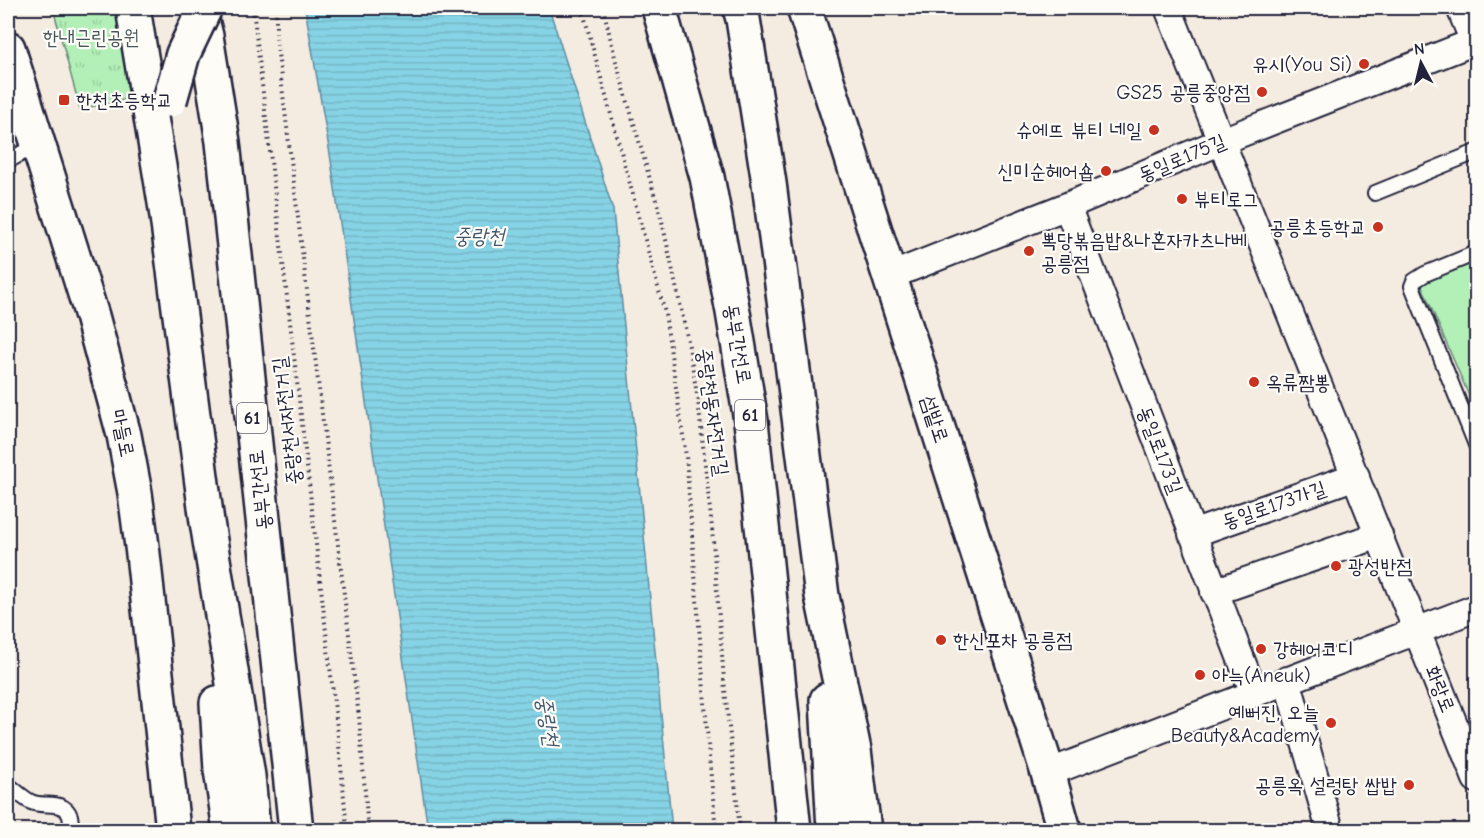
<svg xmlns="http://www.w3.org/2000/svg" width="1484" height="838" viewBox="0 0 1484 838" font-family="'Comic Neue','Poor Story',sans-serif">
<defs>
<pattern id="park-tufts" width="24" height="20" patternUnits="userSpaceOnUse" patternTransform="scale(1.5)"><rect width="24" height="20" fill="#b2f0b7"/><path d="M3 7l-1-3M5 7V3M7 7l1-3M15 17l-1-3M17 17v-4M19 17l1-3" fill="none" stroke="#99ce9e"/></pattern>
<pattern id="water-rules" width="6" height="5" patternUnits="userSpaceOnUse" patternTransform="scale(1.5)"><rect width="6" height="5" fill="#86d3e5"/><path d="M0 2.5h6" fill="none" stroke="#73b5c5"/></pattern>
</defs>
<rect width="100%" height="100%" fill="#f5ece1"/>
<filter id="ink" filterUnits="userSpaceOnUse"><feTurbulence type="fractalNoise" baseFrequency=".0167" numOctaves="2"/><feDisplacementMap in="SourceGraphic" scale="12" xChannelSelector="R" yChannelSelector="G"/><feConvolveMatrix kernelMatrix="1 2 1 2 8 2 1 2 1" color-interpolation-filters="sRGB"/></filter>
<g filter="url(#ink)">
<path fill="#b2f0b7" stroke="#6a8979" stroke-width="1.5" d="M1476 262V412L1421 284Z"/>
<path fill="url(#park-tufts)" stroke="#6a8979" stroke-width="1.5" d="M53 8H117L129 99 80 109Z"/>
<path fill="url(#water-rules)" stroke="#5e8ca1" stroke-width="1.5" d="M305 8H549L613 210 672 830H428L330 154Z"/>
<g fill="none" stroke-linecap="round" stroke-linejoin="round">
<g stroke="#22223b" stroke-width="18">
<path id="service" d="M8 161 38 144
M1375 193 1476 152
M1476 253 1425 274 1414 281 1412 286 1476 445
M8 785C15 790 23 798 31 802 44 808 64 799 70 816 71 820 71 826 71 830"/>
</g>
<g stroke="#22223b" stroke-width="30">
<path id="minor" d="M1168 8 1476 779
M1460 8 1474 42
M1067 206 1254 693
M890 276 1067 206 1222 141 1476 41
M1192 534 1356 476
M1214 592 1379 535
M1287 680 1330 830
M1048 773 1476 608"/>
</g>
<g stroke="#22223b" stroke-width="38">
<path id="secondary" d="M804 8 1048 773 1064 830
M8 48 92 316 124 435 135 493 143 554 173 830"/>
</g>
<g stroke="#22223b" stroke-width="38">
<path id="trunk" d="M133 8 166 209 207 522 248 776 253 830
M199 8 206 36 223 142 296 830
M659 8 707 177 733 312 751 421 794 830
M740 8 743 19 769 183 822 596 854 750 864 830
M827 700 834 830
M217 703 221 770 230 830"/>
</g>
<path stroke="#22223b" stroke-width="4" stroke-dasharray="1.5 4.5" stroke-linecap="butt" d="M253 8 310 492 339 745 347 830
M276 8V37L359 717 368 830
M582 8 665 313 686 456 709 756 716 830
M603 8 616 61 662 221 688 341 698 400 712 528 724 680 740 830"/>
<use href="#service" stroke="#fdfcf7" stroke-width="14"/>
<use href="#minor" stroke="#fdfcf7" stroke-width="26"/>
<use href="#secondary" stroke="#fdfcf7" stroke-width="33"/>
<use href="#trunk" stroke="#fdfcf7" stroke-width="33"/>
<g stroke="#22223b" stroke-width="38" stroke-linecap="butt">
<path id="trunk-bridge" d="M170 100 183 54 205 8"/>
</g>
<use href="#trunk-bridge" stroke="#fdfcf7" stroke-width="33"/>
</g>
</g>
<g fill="#c8321e" stroke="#fdfcf7" stroke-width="2">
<circle cx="1364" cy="64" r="6"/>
<circle cx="1262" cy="92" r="6"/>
<rect x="58" y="94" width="12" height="12" rx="3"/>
<circle cx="1154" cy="130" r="6"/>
<circle cx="1106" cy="171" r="6"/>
<circle cx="1182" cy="199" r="6"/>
<circle cx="1378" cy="227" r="6"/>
<circle cx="1029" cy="251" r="6"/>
<circle cx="1254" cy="382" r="6"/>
<circle cx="1336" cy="566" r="6"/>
<circle cx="941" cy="640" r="6"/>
<circle cx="1261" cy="649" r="6"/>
<circle cx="1200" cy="675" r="6"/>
<circle cx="1331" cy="723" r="6"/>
<circle cx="1409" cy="785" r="6"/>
</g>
<g text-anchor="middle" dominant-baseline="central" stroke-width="4.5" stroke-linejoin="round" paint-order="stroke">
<g fill="#fdfcf7" stroke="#646373" stroke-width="1.5">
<rect x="735" y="400" width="30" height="30" rx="4.5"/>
<rect x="237" y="403" width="30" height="30" rx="4.5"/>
</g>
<g font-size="18" font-weight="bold" fill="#22223b">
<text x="750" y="415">61</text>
<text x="252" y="418">61</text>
</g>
<g font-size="20" fill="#46565a" stroke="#fdfcf7">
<text x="91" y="37">한내근린공원</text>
</g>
<g font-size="20" fill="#22223b" stroke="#fdfcf7" text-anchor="start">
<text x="1352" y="64" text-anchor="end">유시(You Si)</text>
<text x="1250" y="92" text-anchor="end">GS25 공릉중앙점</text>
<text x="76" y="100">한천초등학교</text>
<text x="1142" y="130" text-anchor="end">슈에뜨 뷰티 네일</text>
<text x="1094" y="171" text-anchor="end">신미순헤어숍</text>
<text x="1194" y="199">뷰티로그</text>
<text x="1366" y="227" text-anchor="end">공릉초등학교</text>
<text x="1041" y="240">뽁당볶음밥&amp;나혼자카츠나베<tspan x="1041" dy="23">공릉점</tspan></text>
<text x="1266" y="382">옥류짬뽕</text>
<text x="1348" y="566">광성반점</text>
<text x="953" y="640">한신포차 공릉점</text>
<text x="1273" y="649">강헤어코디</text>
<text x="1212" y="675">아늑(Aneuk)</text>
<text x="1319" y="712" text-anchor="end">예뻐진, 오늘<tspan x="1319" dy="23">Beauty&amp;Academy</tspan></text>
<text x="1397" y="785" text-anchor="end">공릉옥 설렁탕 쌉밥</text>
</g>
<g font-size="20" fill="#22223b" stroke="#fdfcf7">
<text transform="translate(1182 158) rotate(-23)">동일로175길</text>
<text transform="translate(738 344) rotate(80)">동부간선로</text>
<text transform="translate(713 412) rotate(82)">중랑천동자전거길</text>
<text transform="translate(935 419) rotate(72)">섬밭로</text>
<text transform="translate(287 421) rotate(-97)">중랑천서자전거길</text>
<text transform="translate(123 433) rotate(78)">마들로</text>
<text transform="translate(1160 450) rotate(69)">동일로173길</text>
<text transform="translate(260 490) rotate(-96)">동부간선로</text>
<text transform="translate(1274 505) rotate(-19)">동일로173가길</text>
<text transform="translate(1440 689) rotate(68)">화랑로</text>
</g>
<g font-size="21" font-style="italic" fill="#40576e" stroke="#fdfcf7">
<text x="479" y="236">중랑천</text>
<text transform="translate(548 721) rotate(81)">중랑천</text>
</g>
</g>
<rect width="1484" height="838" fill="none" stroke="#fdfcf7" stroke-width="30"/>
<rect x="15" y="15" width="1454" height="808" fill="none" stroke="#22223b" stroke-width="2" filter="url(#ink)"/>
<g transform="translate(1421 63) rotate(353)" stroke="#fdfcf7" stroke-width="4.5" paint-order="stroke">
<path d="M0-4.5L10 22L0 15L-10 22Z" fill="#22223b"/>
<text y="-9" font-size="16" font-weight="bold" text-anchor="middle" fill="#22223b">N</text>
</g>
</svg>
